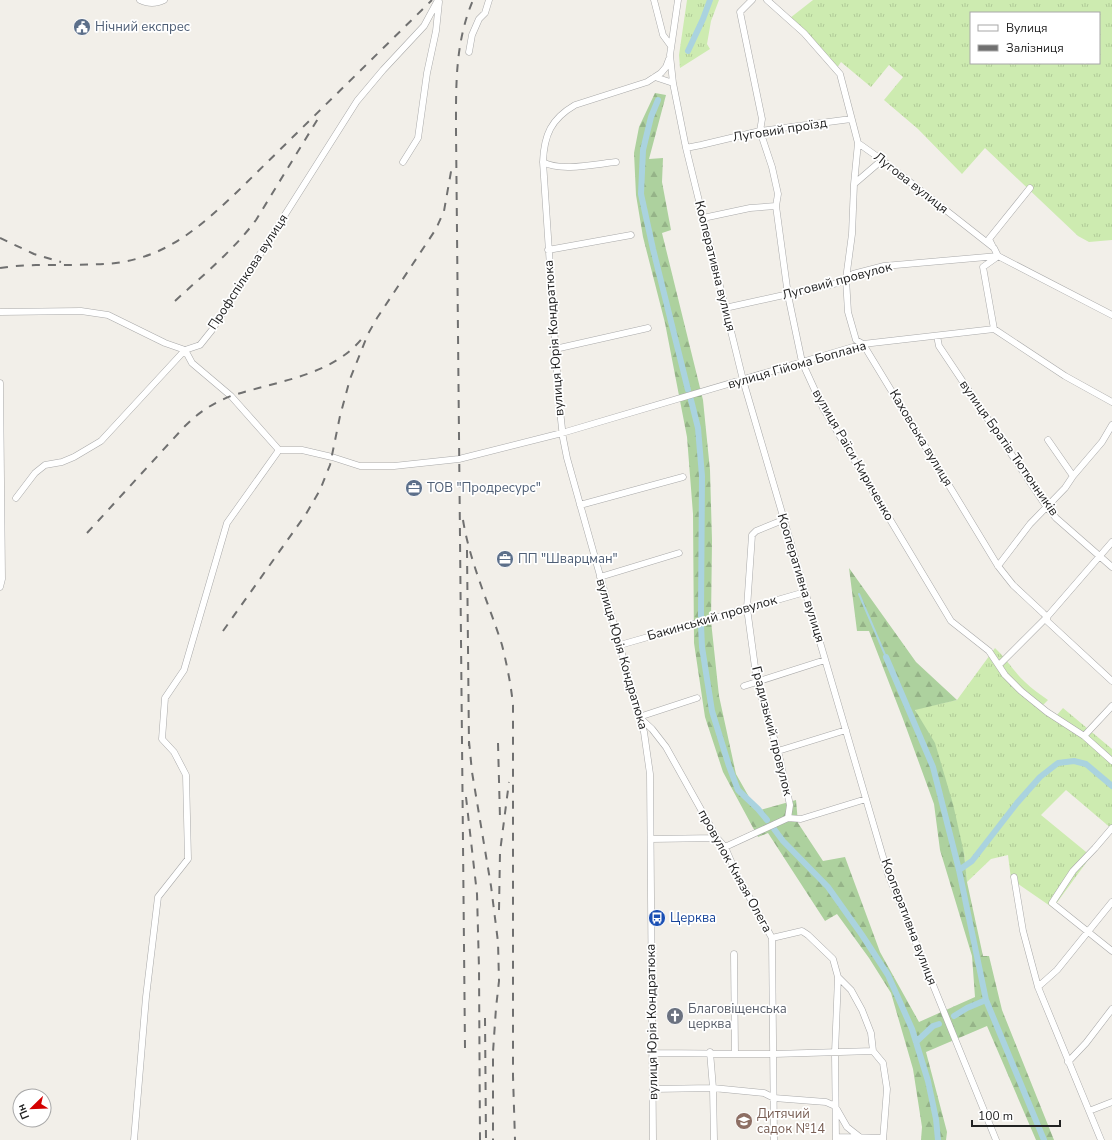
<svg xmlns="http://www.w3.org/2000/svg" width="1112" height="1140" viewBox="0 0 1112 1140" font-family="'Nunito Sans',sans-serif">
<defs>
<pattern id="grass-tufts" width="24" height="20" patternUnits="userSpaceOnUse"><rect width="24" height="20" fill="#cdebb0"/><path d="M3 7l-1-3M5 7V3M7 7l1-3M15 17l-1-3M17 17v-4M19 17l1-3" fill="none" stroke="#b0c997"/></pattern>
<pattern id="forest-firs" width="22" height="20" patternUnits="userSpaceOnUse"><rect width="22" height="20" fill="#add19e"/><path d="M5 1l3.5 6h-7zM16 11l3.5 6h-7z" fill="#95b388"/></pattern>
</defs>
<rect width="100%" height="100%" fill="#f2efe9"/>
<path fill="url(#grass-tufts)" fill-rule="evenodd" d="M687 0H719L711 21 707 44 710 49 680 68 679 55Z
M813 0H1112V240L1089 242 1078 236 985 148 962 174 918 129 884 100 903 77 889 65 871 87 841 62 837 68 790 18ZM971 13H1099V63H971Z
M995 648C1006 658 1014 672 1025 682 1032 689 1040 694 1048 700L1043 705 1056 716 1063 708 1112 749V829L1066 790 1041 815 1091 856 1053 908 1011 879 1008 855 991 859 967 882 964 853 915 709 957 700Z"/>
<path fill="url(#forest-firs)" d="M655 93 666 95 649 159 663 158 662 182 671 230 662 233 703 400 710 470 712 540 711 621 719 696 736 774 757 811 796 800 798 823 823 861 845 857 880 952 919 1022 975 997 972 956 940 850 934 804 903 719 869 631H857L849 568 916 662 957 700 915 710 935 743 953 804 964 853 967 882 983 956H989L1002 1010 1054 1140H1036L987 1026 926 1052 947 1132 946 1140H921L922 1127 913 1069 891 993 869 958 837 914 825 921 768 833 758 837 723 772 705 717 694 643 693 514 687 437 665 323 643 237 636 195 634 153 639 127Z"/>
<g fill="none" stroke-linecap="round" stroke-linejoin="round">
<path stroke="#aad3df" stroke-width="2" d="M859 594 886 657"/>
<path stroke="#aad3df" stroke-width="6" d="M688 51 703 19 710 0
M658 100 651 117 643 150 641 194 653 249 688 390
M691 400 698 428 702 476 701 616
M701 625 702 647 712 711 729 766 738 790 758 809 767 820
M886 657 933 767 959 870 986 1000 1044 1140
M774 829 783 841 828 887 862 935 888 975 912 1029 928 1081 936 1119 938 1140
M959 870 972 861 1017 803 1040 777 1058 763 1074 761 1086 764 1112 786
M954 1016 967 1008 986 1000
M916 1042 933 1026 939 1024"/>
<g stroke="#a9a9a9" stroke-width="7">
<path id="minor" d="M140 0C149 4 155 4 164 0
M654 0 663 35 671 46
M678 0 670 55 673 83 686 148 743 380 888 874 996 1140
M752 0 740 12 762 119 760 131 772 167 778 194 776 206 788 295 802 362 823 408 951 621 989 651 1005 675 1021 691 1047 712 1084 736 1112 761
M767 0 804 33 840 74 858 143 882 160 994 248 998 256 1112 315
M469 52 472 35 479 19 485 13 489 0
M655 77 673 83
M686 148 701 145 760 131 851 119
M882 160 854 184 852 234 846 279 848 312 856 340 863 344 998 566 1013 585 1043 613 1047 617V621L1112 681
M403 162 418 138 427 73 436 31 439 2
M543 162C560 172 596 164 616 162
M854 184 858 143
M703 218 750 208 776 206
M992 245 989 239 1030 188
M548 250 631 235
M725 308 838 283 853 274 884 266 998 256
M0 312 81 311 108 315 165 343 185 350 192 363 231 396 279 450H302L332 457 360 466H394L459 459 562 433 863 344 994 329 1065 376 1112 402
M994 329 983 267 997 257
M937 336 939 346 1046 506 1056 518 1112 567
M555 349 648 328
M0 383 2 579 0 587
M1048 440 1073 476
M16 498 35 473 45 465 62 462 74 457 101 441 185 350 200 345 212 330 357 101 383 70 424 26 438 0
M580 505 683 477
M783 520 756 531 752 535 747 608 757 682 778 751 790 805 788 818
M998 566 1030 524 1065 488 1073 476 1102 442 1112 425
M600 577 679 553
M620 645 805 592
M999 665 1047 617 1112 542
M744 686 825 660
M697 698 639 717 652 729 666 747 717 838 725 847 736 873 772 938 774 1140
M1084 736 1112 706
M778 751 846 730
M1112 828 1095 848 1073 871 1052 903 1112 951
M651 839 717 838
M725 847 788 818 801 819 866 799
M1014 877 1023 931 1038 987 1101 1140
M772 938 802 931 808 935 833 959 838 977 851 990 862 1010 871 1033 873 1051 883 1063 887 1089 883 1140
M734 954 735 1053
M1038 987 1057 970 1112 902
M710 1052 713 1088 714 1140
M652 1053 774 1054 873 1051
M1068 1062 1086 1043 1112 1009
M653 1089 713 1088 764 1093 774 1098 826 1102 835 1106 847 1127 861 1138
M1089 1111 1112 1102
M836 1137 883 1138
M134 1140 146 997 158 897 188 859 186 775 174 752 162 739 165 698 184 670 227 523 279 450
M653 1140 650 774 644 732 567 458 563 438 559 401 543 162C544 135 551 119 575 105L647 82 661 73 666 67 669 59
M836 1140 835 1053 838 977"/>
</g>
<use href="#minor" stroke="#fff" stroke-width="6"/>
<path stroke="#707070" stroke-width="2" stroke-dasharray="8 8" stroke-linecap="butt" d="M0 238 34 254 61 262
M0 268C25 264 51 265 76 265 92 264 107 265 122 262 171 254 203 224 238 191L432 0
M175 301C203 275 233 251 256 220L319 117
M463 520C470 563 489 604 502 645 507 665 511 685 513 705V1076L515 1140
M87 533 185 426C199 412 213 403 231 396 276 381 334 376 364 336
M467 550 469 746
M223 631 306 514 320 490 330 465 340 416 350 379 368 334 377 318 436 229 444 211 452 166
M469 741 472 772 491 886 498 942 499 981 496 1008 493 1052V1140
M498 743 500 818
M466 797 477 894 479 968 480 1140
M499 910 500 852 509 782
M485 1018 486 1140
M465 1048 456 130C456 84 455 43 473 0"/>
</g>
<defs>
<g id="civic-disc" transform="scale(0.9)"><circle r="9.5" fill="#5c6f8a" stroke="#fff"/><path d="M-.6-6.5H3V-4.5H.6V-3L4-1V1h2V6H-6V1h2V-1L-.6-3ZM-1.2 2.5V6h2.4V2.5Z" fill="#fff"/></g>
<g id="office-disc" transform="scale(0.9)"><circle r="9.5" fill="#5c6f8a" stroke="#fff"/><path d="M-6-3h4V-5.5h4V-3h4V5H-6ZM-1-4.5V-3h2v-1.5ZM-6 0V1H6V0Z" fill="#fff"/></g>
<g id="bus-disc" transform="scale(0.9)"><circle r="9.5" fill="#1a4fb4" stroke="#fff"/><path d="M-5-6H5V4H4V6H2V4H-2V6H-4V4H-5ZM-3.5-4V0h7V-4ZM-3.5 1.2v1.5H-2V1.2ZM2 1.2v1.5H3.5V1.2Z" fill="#fff"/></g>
<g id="church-disc" transform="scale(0.9)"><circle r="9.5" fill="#6b7280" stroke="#fff"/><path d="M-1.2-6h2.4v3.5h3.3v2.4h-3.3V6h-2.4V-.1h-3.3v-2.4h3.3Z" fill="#fff"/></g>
<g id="school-disc" transform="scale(0.9)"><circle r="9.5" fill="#8d6e63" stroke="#fff"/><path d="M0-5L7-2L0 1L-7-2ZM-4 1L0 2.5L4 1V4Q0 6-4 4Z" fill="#fff"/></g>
</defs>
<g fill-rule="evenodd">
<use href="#civic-disc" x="82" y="27"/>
<use href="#office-disc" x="414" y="488"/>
<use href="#office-disc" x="505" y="559"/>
<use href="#bus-disc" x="657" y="918"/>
<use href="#church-disc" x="675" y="1016"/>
<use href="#school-disc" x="744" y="1121"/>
</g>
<g text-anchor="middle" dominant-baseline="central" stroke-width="3.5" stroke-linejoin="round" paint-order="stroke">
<g font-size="13" fill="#4e5e75" stroke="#fff" text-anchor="start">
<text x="95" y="27">Нічний експрес</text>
<text x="427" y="488">ТОВ "Продресурс"</text>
<text x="518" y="559">ПП "Шварцман"</text>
</g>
<g font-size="13" fill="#222" stroke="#fff">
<text transform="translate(780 130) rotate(-9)">Луговий проїзд</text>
<text transform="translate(911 183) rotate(38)">Лугова вулиця</text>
<text transform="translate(715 266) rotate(76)">Кооперативна вулиця</text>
<text transform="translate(248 272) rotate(-57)">Профспілкова вулиця</text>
<text transform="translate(837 281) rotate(-15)">Луговий провулок</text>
<text transform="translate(554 338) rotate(-94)">вулиця Юрія Кондратюка</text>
<text transform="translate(797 365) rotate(-16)">вулиця Гійома Боплана</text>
<text transform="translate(921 438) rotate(59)">Каховська вулиця</text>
<text transform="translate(1009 448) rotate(55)">вулиця Братів Тютюнників</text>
<text transform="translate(853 455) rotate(60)">вулиця Раїси Кириченко</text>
<text transform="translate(801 578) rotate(73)">Кооперативна вулиця</text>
<text transform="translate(712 618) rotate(-16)">Бакинський провулок</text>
<text transform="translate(622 654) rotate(74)">вулиця Юрія Кондратюка</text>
<text transform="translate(772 731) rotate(76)">Градизький провулок</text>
<text transform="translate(735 871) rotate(61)">провулок Князя Олега</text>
<text transform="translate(909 922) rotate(69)">Кооперативна вулиця</text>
<text transform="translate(652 1022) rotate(-91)">вулиця Юрія Кондратюка</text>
</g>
<g font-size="13" fill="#164399" stroke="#fff" text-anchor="start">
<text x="670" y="918">Церква</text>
</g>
<g font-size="13" fill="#5b616d" stroke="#fff" text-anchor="start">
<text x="688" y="1009">Благовіщенська<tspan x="688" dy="15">церква</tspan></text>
</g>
<g font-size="13" fill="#785e54" stroke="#fff" text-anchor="start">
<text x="757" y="1114">Дитячий<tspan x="757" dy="15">садок №14</tspan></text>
</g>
</g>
<rect x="970" y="12" width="130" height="52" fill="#ffffff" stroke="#a7a7a7"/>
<rect x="978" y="25" width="20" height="6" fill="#ffffff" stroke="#a7a7a7"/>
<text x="1006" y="32" font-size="12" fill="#222222">Вулиця</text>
<rect x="978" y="45" width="20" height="6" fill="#707070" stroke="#a7a7a7"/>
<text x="1006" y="52" font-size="12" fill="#222222">Залізниця</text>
<g transform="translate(32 1108) rotate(247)"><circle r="19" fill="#ffffff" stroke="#a7a7a7"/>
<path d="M0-3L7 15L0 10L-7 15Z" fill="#d40000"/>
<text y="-6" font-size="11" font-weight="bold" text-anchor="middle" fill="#222222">Пн</text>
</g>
<path d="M972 1120v6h88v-6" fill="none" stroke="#222222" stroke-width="2"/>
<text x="978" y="1120" font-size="12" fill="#222222" stroke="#ffffff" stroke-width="3" paint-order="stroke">100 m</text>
</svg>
